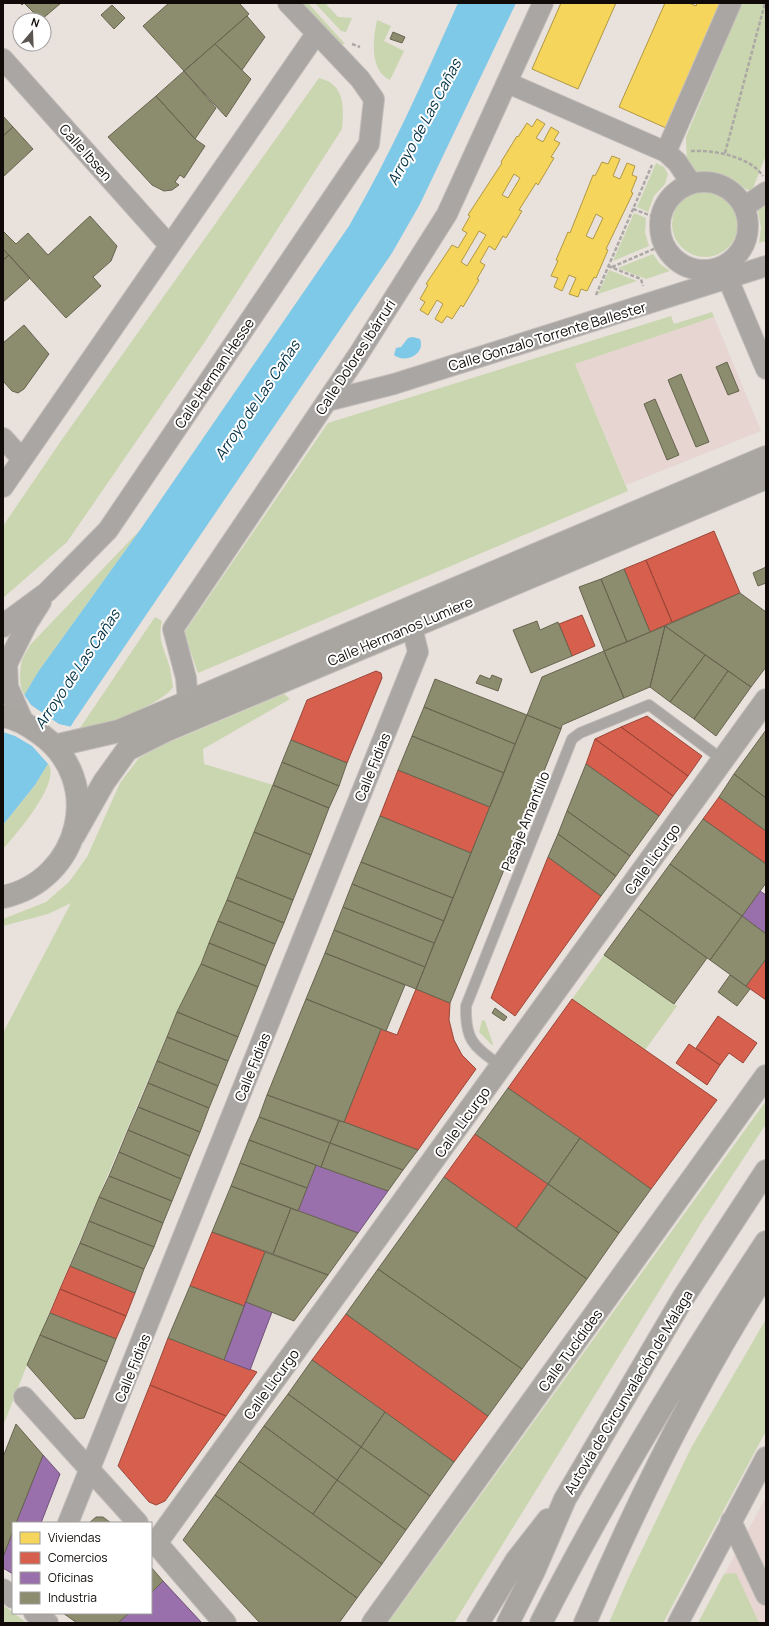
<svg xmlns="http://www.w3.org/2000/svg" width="769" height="1626" viewBox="0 0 769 1626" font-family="Manrope,sans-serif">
<rect width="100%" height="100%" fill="#e8e1dc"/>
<path fill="#e6d5d0" d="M714 317 761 431 626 485 575 364Z
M766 1497V1623H698L759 1510Z"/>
<path fill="#cad6af" d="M301 3H308L345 44H338Z
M315 3H325L338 17 352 18 346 32 341 31Z
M742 3H766V155L752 191C744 190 738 182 731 178 719 172 706 171 693 172L687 164 686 137Z
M377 20 391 26 384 41 404 51 390 80C369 70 373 39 377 20Z
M319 78C345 84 344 107 342 129L206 340 67 542 3 598V526L63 438Z
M656 163 664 167 668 174 665 184 654 196 648 212 637 207Z
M672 224a33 33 0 1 1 66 0a33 33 0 1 1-66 0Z
M766 200V241L759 243 761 228 757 205Z
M634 213 646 218 645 233 649 246 613 261Z
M653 254 660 264 670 271 646 279 618 268Z
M609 270 637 281 598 294Z
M712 312 714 317 575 364 628 491 198 673 184 633 328 423 671 316 674 324Z
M140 530 38 672 25 695C18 688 20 668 22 660 24 655 28 650 30 645Z
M155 617 162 621C157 642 165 649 170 668 171 674 172 681 173 687 163 704 100 728 80 728Z
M284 694 290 699 203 749 204 764 273 785 201 964 177 1012 27 1365 3 1426V1033L71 903 48 914 3 926V919L46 902 69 882 87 857 120 783 139 758 165 744Z
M48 763C62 782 16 834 3 849V825L35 785Z
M604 955 677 1006 645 1050 572 999Z
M482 1020 485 1021 493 1044 492 1045 479 1032Z
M766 1101V1124L703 1220 454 1623H388Z
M766 1319V1431L663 1623H609L627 1581 691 1448Z
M736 1573 759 1623H698L724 1574Z
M3 1605 27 1623H3Z"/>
<path fill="#7ec8e8" d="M458 3H516L420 204 392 253 74 721 35 785 3 825V731L38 672 140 530 349 226C391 154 424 79 458 3Z
M413 337 420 339C426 354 405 364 394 355L396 348 401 347 408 338Z"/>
<path fill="#e8e1dc" d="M23 693 31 705 59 724 72 727 49 765 32 746 15 736 3 732V727Z"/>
<path fill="#f6d55c" stroke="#b19843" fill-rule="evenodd" d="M561 3H616L578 89 532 69Z
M665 3H689L696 6 697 3H721L666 128 619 107Z
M537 119 545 124 536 138 543 142 551 127 559 132 554 140 560 143 551 157 554 158 538 185 536 183 519 210 522 211 506 238 503 236 495 250 489 246 480 262 485 265 477 279 479 280 463 307 461 305 452 319 447 316 442 323 435 319 443 304 437 300 428 315 420 310 425 302 420 299 428 285 426 284 452 245 458 248 467 233 462 230 470 216 468 215 502 163 501 162 517 136 518 137 527 123 532 127ZM514 174 520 178 508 198 502 195ZM479 231 486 235 467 266 461 262Z
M612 156 620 159 613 176 620 179 627 163 635 166 632 175 637 177 631 192 633 193 606 249 608 250 596 278 594 277 587 291 581 289 578 297 569 294 576 278 569 275 562 291 554 287 558 278 551 276 558 261 556 260 568 232 570 233 593 175 595 176 602 162 608 164ZM596 214 603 218 593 239 586 236Z"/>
<path fill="#d6604d" stroke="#9b4638" d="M714 531 740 593 672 622 646 560Z
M646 560 672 622 650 632 624 569Z
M582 615 595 646 572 656 559 624Z
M376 671 381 673 382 678 347 763 291 740 307 700Z
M647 716 702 756 688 776 621 727Z
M621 727 688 776 673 796 595 739Z
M595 739 673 796 659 816 586 764Z
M398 770 490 807 471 853 380 816Z
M719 797 766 831V864L703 819Z
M548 857 601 896 515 1016 491 998Z
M766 959V1000L746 986Z
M416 989 450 1003 449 1020 454 1040 462 1055 476 1069 418 1150 344 1122 381 1029 397 1035Z
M572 999 717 1100 651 1189 508 1088Z
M718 1016 757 1043 743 1063 729 1053 720 1065 696 1048Z
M689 1044 720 1065 707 1085 676 1063Z
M475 1134 548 1184 516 1229 444 1177Z
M212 1232 265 1252 244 1306 190 1286Z
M70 1266 135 1293 126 1316 60 1289Z
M60 1289 126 1316 116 1339 50 1313Z
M346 1314 488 1416 454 1462 312 1360Z
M168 1338 257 1372 226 1416 150 1385Z
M150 1385 226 1416 165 1501 156 1505 149 1502 118 1466Z"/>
<path fill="#9970ab" stroke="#70527a" d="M760 891 766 895V934L742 916Z
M316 1165 388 1191 358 1233 298 1211Z
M246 1302 272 1312 250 1370 224 1360Z
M43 1455 60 1474 41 1523H16Z
M13 1531V1574L3 1568V1557Z
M163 1581 202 1623H118L129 1613H151V1593Z"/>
<path fill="#8c8c6e" stroke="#67654f" d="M20 3H61L41 20 24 3 22 5Z
M169 3H239L249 14 184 71 143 26Z
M112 5 125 18 114 29 101 15Z
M247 16 265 37 242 70 215 44Z
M393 32 405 37 402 43 390 39Z
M215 44 251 79 226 117 184 71Z
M184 71 216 108 195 139 156 96Z
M156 96 195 139 205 146 184 178 180 175 175 182 179 185 172 190 164 191 152 185 108 137Z
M3 116 13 127 3 136Z
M13 127 33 149 3 177V136Z
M90 216 117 246 111 261 93 277 101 286 66 318 3 249V231L16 244 28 233 48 255Z
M3 249 9 255 3 260Z
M9 255 30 278 3 302V260Z
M24 325 49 354 24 389 18 393 12 391 3 381V343Z
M727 362 739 391 728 395 716 367Z
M681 374 709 442 696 447 668 380Z
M655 399 679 455 667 460 644 404Z
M766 567V583L758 586 753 573Z
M624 569 650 632 627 642 601 579Z
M601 579 627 642 604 651 579 587Z
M740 593 766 612V667L751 687 665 626Z
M537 621 540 630 558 622 572 656 531 673 513 630Z
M665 626 705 655 670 702 650 687Z
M665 626 650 687 624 698 604 651Z
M604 651 624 698 562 725 561 729 527 715 542 677Z
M705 655 728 671 694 719 670 702Z
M728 671 751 687 716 736 694 719Z
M480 675 490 679 492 675 502 679 498 691 476 683Z
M435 679 527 715 515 744 424 707Z
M424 707 515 744 504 773 412 736Z
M527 715 561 729 450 1003 416 989Z
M766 730V798L734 774Z
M412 736 504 773 490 807 398 770Z
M291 740 347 763 339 786 282 762Z
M282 762 339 786 329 808 273 785Z
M586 764 659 816 630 856 567 811Z
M734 774 766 798V831L719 797Z
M273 785 329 808 311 855 254 832Z
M567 811 630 856 616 876 558 834Z
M380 816 471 853 453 898 361 862Z
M703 819 766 864V883L742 916 670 864Z
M254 832 311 855 293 900 236 877Z
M558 834 616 876 601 896 548 857Z
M361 862 453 898 444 921 352 884Z
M670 864 742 916 710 960 638 908Z
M236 877 293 900 284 923 227 900Z
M352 884 444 921 434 943 343 907Z
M227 900 284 923 275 944 218 921Z
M343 907 434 943 425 967 334 930Z
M638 908 707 958 674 1004 604 955Z
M742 916 766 934V959L746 986 710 960Z
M218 921 275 944 266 966 209 943Z
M334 930 425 967 416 989 325 953Z
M209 943 266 966 258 987 201 964Z
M325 953 405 985 386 1031 306 999Z
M201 964 258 987 238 1037 177 1012Z
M730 975 750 989 737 1006 718 992Z
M306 999 381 1029 344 1122 267 1095Z
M495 1008 507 1017 504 1021 492 1013Z
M177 1012 238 1037 228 1061 167 1037Z
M167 1037 228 1061 218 1086 157 1061Z
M157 1061 218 1086 209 1108 148 1083Z
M148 1083 209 1108 200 1132 138 1107Z
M508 1088 580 1138 548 1184 475 1134Z
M267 1095 339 1121 330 1143 259 1117Z
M138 1107 200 1132 190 1156 128 1130Z
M259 1117 330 1143 321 1167 249 1140Z
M339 1121 344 1122 418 1150 403 1170 330 1143Z
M128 1130 190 1156 181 1179 119 1152Z
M580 1138 651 1189 619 1233 548 1184Z
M249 1140 316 1165 307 1188 240 1163Z
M330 1143 403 1170 388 1191 321 1167Z
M119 1152 181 1179 172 1201 109 1176Z
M240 1163 307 1188 298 1211 231 1186Z
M109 1176 172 1201 163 1223 99 1197Z
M444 1177 587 1279 522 1369 378 1269Z
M548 1184 619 1233 587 1279 516 1229Z
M231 1186 291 1208 273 1254 212 1232Z
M99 1197 163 1223 154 1247 89 1221Z
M291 1208 358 1233 328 1275 273 1254Z
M89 1221 154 1247 144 1269 80 1243Z
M80 1243 144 1269 135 1293 70 1266Z
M265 1252 328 1275 294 1321 246 1302Z
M378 1269 522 1369 488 1416 346 1314Z
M190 1286 244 1306 224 1360 168 1338Z
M50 1313 116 1339 107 1362 40 1335Z
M40 1335 107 1362 84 1418 75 1419 27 1365Z
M312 1360 385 1412 361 1447 288 1394Z
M288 1394 361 1447 337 1480 264 1426Z
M385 1412 454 1462 430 1496 361 1447Z
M16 1424 43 1455 16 1523H13V1531L3 1557V1457Z
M264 1426 337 1480 313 1514 239 1461Z
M361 1447 430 1496 406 1530 337 1480Z
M239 1461 382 1564 357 1598 215 1495Z
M337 1480 406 1530 382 1564 313 1514Z
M215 1495 357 1598 339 1623H260L183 1540Z
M96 1517H103L111 1523H89Z
M151 1567 163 1581 151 1593Z
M63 1613H129L118 1623H77Z"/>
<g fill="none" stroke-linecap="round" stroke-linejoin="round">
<g stroke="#c5bfbb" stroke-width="12">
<path id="service" d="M502 1067C474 1046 465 1042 466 1006L572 739 580 733 649 705 723 760"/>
</g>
<g stroke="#c5bfbb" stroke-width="22">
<path id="minor" d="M3 59 169 245
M508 83 666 152 677 162 691 183
M666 152 731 3
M660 226a44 44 0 1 1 88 0a44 44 0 1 1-88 0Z
M744 207 766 192
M721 269 728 279 766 369
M327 401 394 384 766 266
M3 438 22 459
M3 487 316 34
M3 627 9 620 47 592 108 530 369 144 374 99 360 79 288 3
M188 701 186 678 173 629 358 355 447 214 543 3
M24 723 8 687 7 664 27 624 41 602
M24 1397 138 1523
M731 1521 766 1595
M68 1523 418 652 412 627 406 612
M3 1589 13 1598
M34 1613 48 1623
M678 1623 766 1457"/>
</g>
<g stroke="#c5bfbb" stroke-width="24">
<path id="secondary" d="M3 716C17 718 28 725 39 733 106 780 81 880 3 897
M54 746 119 731 766 457
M74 835 104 782 127 750 167 730 766 478
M225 1623 156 1543 766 700
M373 1623 766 1076"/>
</g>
<g stroke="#c5bfbb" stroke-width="24">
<path id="motorway" d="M478 1623 516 1561 548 1520
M508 1623 534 1571 565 1499 683 1298 766 1171
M541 1623C608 1492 685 1365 766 1242
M585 1623C637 1502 695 1383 766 1273"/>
</g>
<path stroke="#aca8a5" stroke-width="2.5" stroke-dasharray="4 2" stroke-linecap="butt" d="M352 44 360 47
M691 151C714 150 749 156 763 176
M725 153 765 3
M633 209 660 219
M608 266 641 279 643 286
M612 267 663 245
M596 295 652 165"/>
<use href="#service" stroke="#aaa6a4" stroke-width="10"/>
<use href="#minor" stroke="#aaa6a4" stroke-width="20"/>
<use href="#secondary" stroke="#a9a6a2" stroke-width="22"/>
<use href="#motorway" stroke="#a8a5a0" stroke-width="22"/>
</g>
<g text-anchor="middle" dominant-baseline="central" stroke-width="4" stroke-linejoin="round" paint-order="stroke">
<g font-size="14" fill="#100b08" stroke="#fff">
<text transform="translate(86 152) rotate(48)">Calle Ibsen</text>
<text transform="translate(547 336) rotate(-17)">Calle Gonzalo Torrente Ballester</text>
<text transform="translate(355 357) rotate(-57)">Calle Dolores Ibárruri</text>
<text transform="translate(214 373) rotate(-56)">Calle Herman Hesse</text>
<text transform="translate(400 631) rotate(-23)">Calle Hermanos Lumiere</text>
<text transform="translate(372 767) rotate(-68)">Calle Fidias</text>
<text transform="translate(525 821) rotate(-68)">Pasaje Amantillo</text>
<text transform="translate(652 859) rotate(-54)">Calle Licurgo</text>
<text transform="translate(252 1067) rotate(-68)">Calle Fidias</text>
<text transform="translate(462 1122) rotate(-54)">Calle Licurgo</text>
<text transform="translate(570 1350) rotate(-54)">Calle Tucídides</text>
<text transform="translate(132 1368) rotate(-68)">Calle Fidias</text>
<text transform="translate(271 1384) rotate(-54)">Calle Licurgo</text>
<text transform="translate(628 1392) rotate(-59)">Autovía de Circunvalación de Málaga</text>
</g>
<g font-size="15" font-style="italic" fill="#003144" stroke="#fff">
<text transform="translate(424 122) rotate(-62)">Arroyo de Las Cañas</text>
<text transform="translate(257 400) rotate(-56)">Arroyo de Las Cañas</text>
<text transform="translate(77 669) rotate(-56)">Arroyo de Las Cañas</text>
</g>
</g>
<rect width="769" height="1626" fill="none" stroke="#100b08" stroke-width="8"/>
<rect x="12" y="1522" width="140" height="92" fill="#ffffff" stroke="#9f9d9c"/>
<rect x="20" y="1532" width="20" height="12" fill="#f6d55c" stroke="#9f9d9c"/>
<text x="48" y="1542" font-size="12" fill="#100b08">Viviendas</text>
<rect x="20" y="1552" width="20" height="12" fill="#d6604d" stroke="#9f9d9c"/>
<text x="48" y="1562" font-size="12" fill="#100b08">Comercios</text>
<rect x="20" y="1572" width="20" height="12" fill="#9970ab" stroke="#9f9d9c"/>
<text x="48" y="1582" font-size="12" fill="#100b08">Oficinas</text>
<rect x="20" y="1592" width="20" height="12" fill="#8c8c6e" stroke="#9f9d9c"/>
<text x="48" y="1602" font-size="12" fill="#100b08">Industria</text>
<g transform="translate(32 32) rotate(19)"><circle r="19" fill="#ffffff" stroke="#9f9d9c"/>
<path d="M0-3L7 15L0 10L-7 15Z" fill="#5c5652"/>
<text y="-6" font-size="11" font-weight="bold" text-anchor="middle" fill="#100b08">N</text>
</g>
</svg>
